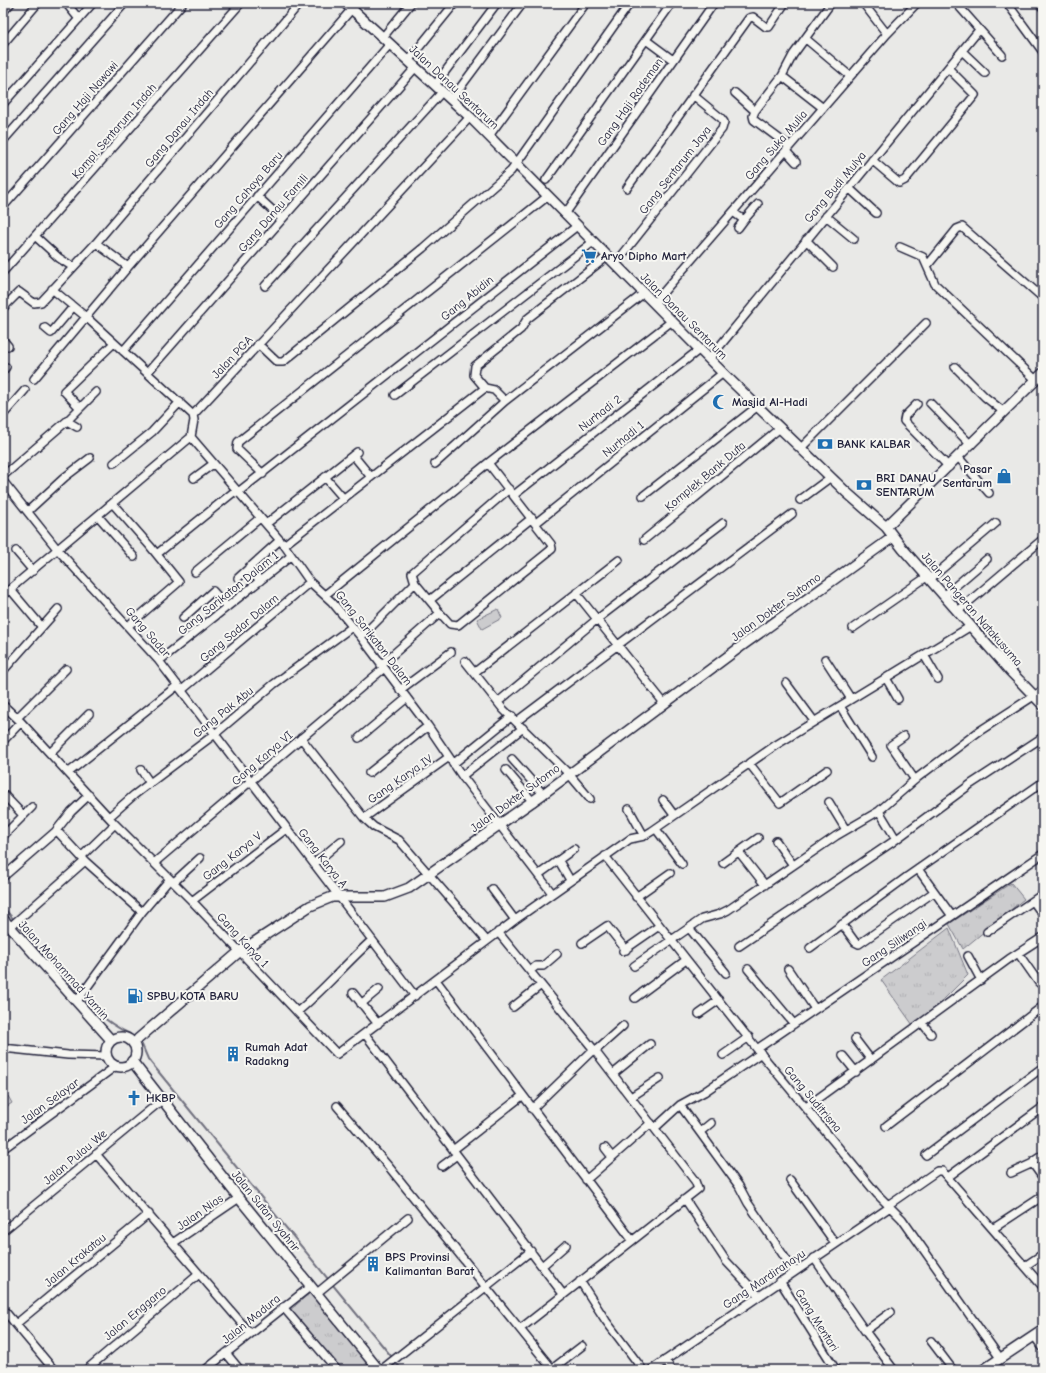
<svg xmlns="http://www.w3.org/2000/svg" width="1046" height="1373" viewBox="0 0 1046 1373" font-family="'Comic Neue',sans-serif">
<defs>
<pattern id="grass-tufts" width="24" height="20" patternUnits="userSpaceOnUse"><rect width="24" height="20" fill="#ccccce"/><path d="M3 7l-1-3M5 7V3M7 7l1-3M15 17l-1-3M17 17v-4M19 17l1-3" fill="none" stroke="#afafb2"/></pattern>
</defs>
<rect width="100%" height="100%" fill="#e9e9e7"/>
<filter id="ink" filterUnits="userSpaceOnUse"><feTurbulence type="fractalNoise" baseFrequency=".025" numOctaves="2"/><feDisplacementMap in="SourceGraphic" scale="8" xChannelSelector="R" yChannelSelector="G"/><feConvolveMatrix kernelMatrix="1 2 1 2 8 2 1 2 1" color-interpolation-filters="sRGB"/></filter>
<g filter="url(#ink)">
<path fill="url(#grass-tufts)" stroke="#777784" d="M1011 883 1024 899 963 949 949 924Z
M949 928 968 975 915 1028 881 980Z
M311 1292 375 1370H338L289 1311Z"/>
<path fill="#ccccce" stroke="#777784" d="M498 609 502 618 482 629 477 619Z
M8 1096 12 1103 3 1109V1099Z"/>
<g fill="none" stroke-linecap="round" stroke-linejoin="round">
<path stroke="#71717f" stroke-width="2" d="M3 907 14 920
M17 923 52 965
M57 969 65 978
M69 983 80 995
M83 998C97 1014 111 1025 130 1034
M142 1045 148 1059 391 1356
M397 1364 402 1370"/>
<g stroke="#22223b" stroke-width="10">
<path id="street" d="M66 3 79 19
M863 3 887 34
M956 3 1002 55
M1007 3 1043 52
M1039 3 1043 8
M3 12 11 3
M383 37 411 3
M806 39 850 76
M646 40 673 60
M3 44 38 3
M962 51 985 73
M408 61 455 3
M782 76 793 55 831 3
M435 85 497 3
M735 93 755 111 782 76 823 108
M451 100 523 3
M3 104 93 3
M755 111 753 116 754 120 789 146
M489 136 586 3
M3 141 125 3
M786 151 796 162
M872 160 899 183 905 180 975 95 948 68
M546 180 672 3
M627 188 749 18 753 17 766 27H769L785 3
M849 188 876 213
M257 196 282 219
M3 207 183 3
M733 212 744 220 758 204
M565 214 714 3
M826 216 854 239
M738 228 744 220
M35 236 59 258 73 267
M806 240 833 267
M96 243 128 267
M900 247 923 257 935 284 1036 380
M616 263 722 129 724 122 721 118 693 95
M927 266 957 229 962 227 1043 298
M3 272 241 3
M265 286 442 92
M52 289 86 317 193 415
M654 303 887 34 917 3
M3 308 19 292 34 303 41 302 96 243 300 3
M45 328 51 333 73 307
M3 340 8 346
M258 344 277 362H283L423 248 511 171 630 3
M123 351 390 44
M710 358 979 30
M955 367 985 397 1004 412
M3 371 6 367
M147 373 415 68
M34 379 128 267 357 3
M485 388 474 375 475 366 521 329 527 319 608 256
M395 395 593 242
M930 403 971 445
M917 404 905 416 904 421 949 467
M80 408 64 391 114 343
M3 415 25 390
M67 421 96 392
M191 437 284 545 310 582 332 602 361 637 428 726 462 776 552 893
M801 448 926 323
M353 455 371 477
M959 458 989 493
M114 463 152 432 180 402
M488 463 672 321
M435 464 505 401
M263 474 237 449 238 442 548 196
M3 476 67 421 77 427
M325 477 344 499
M194 478 213 464
M3 481 58 550 159 661 415 996
M237 493 577 226
M514 495 700 349
M643 496 758 406
M800 500 831 477
M113 504 150 546 179 582 128 626
M28 511 65 477 90 458
M98 516 134 557
M536 523 723 373
M266 524 357 452
M644 540 780 428
M284 545 485 388 494 390 505 401 644 293
M16 551 33 571
M157 554 235 491
M249 567 260 581
M195 572 260 518
M238 578 280 540
M930 579 996 523
M10 589 42 627
M576 593 664 703
M3 595 191 437 194 420 193 415 470 117
M325 595 488 463 551 544 552 549 458 625 450 624 440 613 381 665
M945 595 987 559
M430 600 532 518
M958 611 1043 539
M440 613 415 583 412 573 509 489
M183 618 213 591 227 607
M853 628 928 576
M361 637 415 583
M924 655 938 679
M825 659 851 699
M159 661 291 556
M465 661 503 709 569 774 590 799
M3 671 58 609
M475 672 619 560
M886 678 898 699
M786 683 814 721
M182 690 310 582
M400 690 451 652
M498 702 596 620 723 523
M3 705 21 722 115 824 192 901 337 1054 515 920 630 839 644 836 652 831 776 745 971 626
M840 706 872 757
M17 718 66 669
M517 721 792 514
M904 736 891 745 915 780
M301 738 364 818 374 827 399 840 487 941
M359 738 407 698
M3 741 21 722
M50 753 89 714
M512 759 543 794
M749 763 780 803 827 770
M453 764 512 716
M141 770 150 783
M506 770 533 802
M68 773 178 685
M369 773 428 726
M462 776 523 728
M3 794 23 815
M663 800 674 815
M829 802 846 830
M629 809 644 836
M879 811 896 839
M109 817 134 795 215 734 274 684 352 627
M364 818 449 757
M656 829 682 864
M55 832 71 812 89 795
M3 836 32 807
M776 841 793 865
M739 852 765 885
M605 856 757 1049 877 1194 902 1219 1000 1358
M81 857 115 824
M559 861 570 880
M154 863 383 669
M723 863 758 838
M314 864 341 841
M918 869 952 916
M538 875 574 849
M3 877 55 832H58L85 861 142 912
M174 882 200 858
M492 889 515 920
M636 897 670 873
M192 901 286 829
M1033 901 1043 915
M842 924 855 942 859 944 934 892
M10 927 85 861
M689 928 726 973
M498 932 595 1051 695 1181 698 1189 520 1329
M987 932 1043 894
M582 943 607 926 626 950
M739 946 894 841 971 784 1043 737
M810 948 908 876 1043 782
M623 951 659 926
M1018 953 1039 983
M968 956 981 980
M634 966 702 919 720 914 728 910 836 836 879 811 917 778 978 732 1043 690
M748 969 794 1024
M788 969 815 1009
M530 971 536 966H543L557 954
M436 980 632 1240
M353 993 378 1024
M635 998 686 960
M77 1001 142 912 170 879
M361 1004 379 989
M513 1007 541 985
M297 1012C324 990 346 963 372 940
M699 1014 719 1000
M922 1023 931 1034
M365 1034 563 1294
M855 1039 871 1060
M3 1048 68 1055 107 1056
M757 1049 1043 854
M595 1051 623 1026
M723 1055 749 1037
M843 1056 856 1072
M613 1074 650 1044
M631 1097 660 1078
M680 1105 739 1186 748 1203 794 1271
M337 1106 389 1167 553 1370
M806 1107 1009 959 1043 937
M532 1109 594 1049
M886 1126 1043 1006
M655 1128 680 1105 704 1092 761 1053
M700 1132 711 1123
M605 1148 612 1157
M3 1149 116 1066
M453 1150 522 1096
M96 1154 250 1333
M926 1155 1043 1067
M1043 1155 1034 1161 1033 1164 1043 1178
M442 1166 457 1155
M1011 1173 1033 1163
M948 1177 1043 1107
M586 1180 651 1123
M790 1180 835 1243
M685 1199 726 1261 758 1295
M888 1205 937 1171H942L1043 1287
M994 1228 1043 1196
M3 1231 162 1100
M173 1243 239 1198
M814 1258 865 1331 891 1312
M542 1266 566 1245
M1025 1266 1043 1254
M580 1281 606 1321 643 1370
M780 1281 836 1370
M317 1293 408 1218
M283 1307 337 1370
M3 1309 54 1370
M16 1324 149 1214
M865 1331 894 1370
M1034 1336 1043 1348
M931 1341 953 1370
M226 1353 240 1370
M665 1360 672 1370
M552 1369 582 1346
M86 1370 199 1274
M205 1370 311 1286
M381 1370 531 1251
M651 1370 890 1207"/>
</g>
<g stroke="#22223b" stroke-width="12">
<path id="secondary" d="M345 3 470 117 723 373 846 492 886 527 903 549 1010 671 1043 705
M886 527 1043 373
M3 919 111 1040
M106 1052a15 15 0 1 1 30 0a15 15 0 1 1-30 0Z
M138 1039 239 952 310 906 332 897H385L409 888 543 794 743 645 893 537
M132 1061 239 1198 379 1370
M983 1370 1043 1330"/>
</g>
<use href="#street" stroke="#f6f6f2" stroke-width="7"/>
<use href="#secondary" stroke="#f6f6f2" stroke-width="9"/>
</g>
</g>
<defs>
<g id="supermarket-bare" transform="scale(1.2)"><path d="M-6-5.5h2.5l.6 2H6L4.5 2H-2.5L-4.4-4H-6ZM-1.5 3.2a1.3 1.3 0 1 0 .1 0ZM3 3.2a1.3 1.3 0 1 0 .1 0Z" fill="#1f6fb2" stroke="#f6f6f2" stroke-width="2.5" paint-order="stroke"/></g>
<g id="mosque-bare" transform="scale(1.2)"><path d="M3.5-4.9A6 6 0 1 0 3.5 4.9A5 5 0 1 1 3.5-4.9Z" fill="#1f6fb2" stroke="#f6f6f2" stroke-width="2.5" paint-order="stroke"/></g>
<g id="bank-bare" transform="scale(1.2)"><path d="M-6-4H6V4H-6ZM0-2.3a2.3 2.3 0 1 0 0 4.6a2.3 2.3 0 1 0 0-4.6Z" fill="#1f6fb2" stroke="#f6f6f2" stroke-width="2.5" paint-order="stroke"/></g>
<g id="shop-bare" transform="scale(1.2)"><path d="M-5-2.5h2.3a2.7 3.5 0 0 1 5.4 0H5L5.5 6h-11ZM-1.5-2.5h3a1.5 2.3 0 0 0-3 0Z" fill="#1f6fb2" stroke="#f6f6f2" stroke-width="2.5" paint-order="stroke"/></g>
<g id="fuel-bare" transform="scale(1.2)"><path d="M-5.5-6h7V0h2V4h1.3V-2.5L3-4.5l.8-.8L6-3V5H2.5V1h-1V6h-7ZM-4.2-4.7v3.2H.2V-4.7Z" fill="#1f6fb2" stroke="#f6f6f2" stroke-width="2.5" paint-order="stroke"/></g>
<g id="building-bare" transform="scale(1.2)"><path d="M-4-6H4V6H1V3H-1V6H-4ZM-2.5-4.3h1.7v1.8h-1.7ZM.8-4.3h1.7v1.8H.8ZM-2.5-1h1.7V.8h-1.7ZM.8-1h1.7V.8H.8Z" fill="#1f6fb2" stroke="#f6f6f2" stroke-width="2.5" paint-order="stroke"/></g>
<g id="church-bare" transform="scale(1.2)"><path d="M-1.2-6h2.4v3.5h3.3v2.4h-3.3V6h-2.4V-.1h-3.3v-2.4h3.3Z" fill="#1f6fb2" stroke="#f6f6f2" stroke-width="2.5" paint-order="stroke"/></g>
</defs>
<g fill-rule="evenodd">
<use href="#supermarket-bare" x="589" y="256"/>
<use href="#mosque-bare" x="720" y="402"/>
<use href="#bank-bare" x="825" y="444"/>
<use href="#shop-bare" x="1004" y="476"/>
<use href="#bank-bare" x="864" y="485"/>
<use href="#fuel-bare" x="135" y="996"/>
<use href="#building-bare" x="233" y="1054"/>
<use href="#church-bare" x="134" y="1098"/>
<use href="#building-bare" x="373" y="1264"/>
</g>
<g text-anchor="middle" dominant-baseline="central" stroke-width="4" stroke-linejoin="round" paint-order="stroke">
<g font-size="12" fill="#22223b" stroke="#f6f6f2">
<text transform="translate(454 87) rotate(43)">Jalan Danau Sentarum</text>
<text transform="translate(85 98) rotate(-49)">Gang Haji Nawawi</text>
<text transform="translate(630 102) rotate(-55)">Gang Haji Rademan</text>
<text transform="translate(179 128) rotate(-50)">Gang Danau Indah</text>
<text transform="translate(114 131) rotate(-49)">Kompl. Sentarum Indah</text>
<text transform="translate(776 145) rotate(-49)">Gang Suka Mulia</text>
<text transform="translate(675 170) rotate(-52)">Gang Sentarum Jaya</text>
<text transform="translate(835 187) rotate(-50)">Gang Budi Mulya</text>
<text transform="translate(248 190) rotate(-49)">Gang Cahaya Baru</text>
<text transform="translate(273 213) rotate(-49)">Gang Danau Famili</text>
<text transform="translate(467 298) rotate(-39)">Gang Abidin</text>
<text transform="translate(684 316) rotate(45)">Jalan Danau Sentarum</text>
<text transform="translate(232 357) rotate(-47)">Jalan PGA</text>
<text transform="translate(600 413) rotate(-38)">Nurhadi 2</text>
<text transform="translate(623 439) rotate(-39)">Nurhadi 1</text>
<text transform="translate(705 476) rotate(-40)">Komplek Bank Duta</text>
<text transform="translate(228 593) rotate(-39)">Gang Sarikaton Dalam 1</text>
<text transform="translate(776 607) rotate(-36)">Jalan Dokter Sutomo</text>
<text transform="translate(972 609) rotate(49)">Jalan Pangeran Natakusuma</text>
<text transform="translate(239 628) rotate(-40)">Gang Sadar Dalam</text>
<text transform="translate(148 632) rotate(49)">Gang Sadar</text>
<text transform="translate(374 638) rotate(52)">Gang Sarikaton Dalam</text>
<text transform="translate(223 712) rotate(-39)">Gang Pak Abu</text>
<text transform="translate(262 758) rotate(-41)">Gang Karya VI</text>
<text transform="translate(400 779) rotate(-35)">Gang Karya IV</text>
<text transform="translate(515 798) rotate(-36)">Jalan Dokter Sutomo</text>
<text transform="translate(232 856) rotate(-38)">Gang Karya V</text>
<text transform="translate(323 858) rotate(52)">Gang Karya A</text>
<text transform="translate(243 940) rotate(47)">Gang Karya 1</text>
<text transform="translate(894 943) rotate(-34)">Gang Siliwangi</text>
<text transform="translate(64 970) rotate(48)">Jalan Mohammad Yamin</text>
<text transform="translate(813 1099) rotate(50)">Gang Suditrisna</text>
<text transform="translate(50 1101) rotate(-36)">Jalan Selayar</text>
<text transform="translate(75 1157) rotate(-40)">Jalan Pulau We</text>
<text transform="translate(266 1211) rotate(51)">Jalan Sutan Syahrir</text>
<text transform="translate(200 1212) rotate(-35)">Jalan Nias</text>
<text transform="translate(75 1260) rotate(-40)">Jalan Krakatau</text>
<text transform="translate(764 1279) rotate(-34)">Gang Mardirahayu</text>
<text transform="translate(135 1313) rotate(-40)">Jalan Enggano</text>
<text transform="translate(251 1319) rotate(-39)">Jalan Madura</text>
<text transform="translate(817 1320) rotate(58)">Gang Mentari</text>
</g>
<g font-size="12" font-weight="bold" fill="#22223b" stroke="#f6f6f2" text-anchor="start">
<text x="601" y="256">Aryo Dipho Mart</text>
<text x="732" y="402">Masjid Al-Hadi</text>
<text x="837" y="444">BANK KALBAR</text>
<text x="992" y="469" text-anchor="end">Pasar<tspan x="992" dy="14">Sentarum</tspan></text>
<text x="876" y="478">BRI DANAU<tspan x="876" dy="14">SENTARUM</tspan></text>
<text x="147" y="996">SPBU KOTA BARU</text>
<text x="245" y="1047">Rumah Adat<tspan x="245" dy="14">Radakng</tspan></text>
<text x="146" y="1098">HKBP</text>
<text x="385" y="1257">BPS Provinsi<tspan x="385" dy="14">Kalimantan Barat</tspan></text>
</g>
</g>
<rect width="1046" height="1373" fill="none" stroke="#f6f6f2" stroke-width="16"/>
<rect x="8" y="8" width="1030" height="1357" fill="none" stroke="#22223b" stroke-width="1.5" filter="url(#ink)"/>
</svg>
